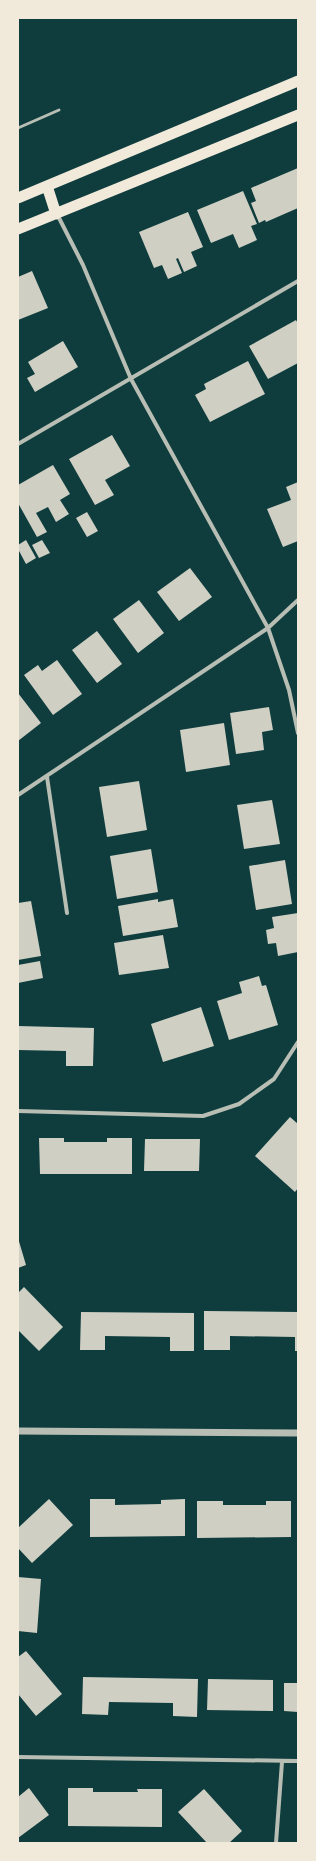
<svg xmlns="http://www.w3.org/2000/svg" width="316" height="1861" viewBox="0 0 316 1861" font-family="'Alegreya Sans',sans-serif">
<rect width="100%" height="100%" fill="#0f3d3e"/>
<path fill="#cfcfc3" d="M298 168V208L266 222 265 220 259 223 251 203 256 201 251 188Z
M243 191 257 224 251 226 257 240 239 248 233 234 211 243 197 210Z
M188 212 203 247 191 252 197 266 184 272 178 258 176 259 182 273 168 279 162 265 154 268 139 232Z
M32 271 48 308 18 320V277Z
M296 320 298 324V363L268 379 249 346Z
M63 341 78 367 35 392 27 378 35 374 28 362Z
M248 361 265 394 210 422 195 395 206 389 204 384Z
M112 435 130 466 105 480 114 495 95 505 69 459Z
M53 465 70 494 60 500 69 514 56 522 48 507 36 513 47 532 37 537 18 503V485Z
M298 482V541L283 547 267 509 291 500 286 487Z
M87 512 98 531 87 537 76 518Z
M26 540 36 558 26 564 18 549V545Z
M42 540 50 553 39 558 32 545Z
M190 568 212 597 179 621 157 592Z
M139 600 164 633 138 653 113 619Z
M97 631 122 664 97 683 72 650Z
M57 660 82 694 53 715 24 675 38 665 42 671Z
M18 693 41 723 18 741Z
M269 707 273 730 262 732 264 750 236 754 230 713Z
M224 723 230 765 186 772 180 730Z
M139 781 147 830 107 837 99 787Z
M272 800 280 844 244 849 237 805Z
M151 849 158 892 117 899 110 856Z
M285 860 292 904 256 910 249 866Z
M158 899V902L173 899 178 927 123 936 118 906Z
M31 901 41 956 18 960V903Z
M298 913V952L278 956 276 943 268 944 266 930 274 928 272 917Z
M163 935 169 968 119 975 114 943Z
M40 961 43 978 18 983V965Z
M259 976 262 986 266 985 278 1025 229 1040 217 1001 242 993 239 982Z
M201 1007 214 1046 163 1062 151 1024Z
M18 1026 94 1028 93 1066H66V1051L18 1050Z
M290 1117 298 1124V1188L295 1192 255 1156Z
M39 1138H64V1142H107V1138H132V1174H40Z
M145 1139H200L199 1171H144Z
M18 1238 26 1265 18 1268Z
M24 1287 63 1327 39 1351 18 1330V1293Z
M204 1311 298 1312V1351H295V1337L230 1336V1350H204Z
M81 1312 194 1313V1351H170V1337L105 1336V1350H80Z
M49 1499 73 1525 32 1563 18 1548V1528Z
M90 1499H115V1505L161 1504V1500L185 1499V1536L90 1537Z
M197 1501H223V1505H266V1501H291V1537L197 1538Z
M18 1577 41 1579 37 1633 18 1631Z
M26 1651 62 1694 36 1716 18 1694V1657Z
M83 1677 198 1679 197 1717 173 1716V1703L109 1702 108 1715 82 1714Z
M208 1679 273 1680V1711L207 1710Z
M284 1683H298V1712L284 1711Z
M29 1788 49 1815 18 1838V1797Z
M68 1788H93V1792H138L137 1789H162V1827L68 1826Z
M204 1789 242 1831 229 1843H207L178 1812Z"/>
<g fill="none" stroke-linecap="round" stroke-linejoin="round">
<path stroke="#b8beb3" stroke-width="3" d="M18 128 59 110"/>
<path stroke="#b8beb3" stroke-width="4" d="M57 214 83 265 131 379 268 628 289 690 298 733
M18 444 298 281
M47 777 67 913
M18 795 268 628 298 600
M18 1111 203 1116 239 1104 274 1079 298 1042
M18 1757 298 1761
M276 1843 282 1762"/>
<path stroke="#b8beb3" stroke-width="7" d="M18 1431 298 1433"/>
<path stroke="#f1e9da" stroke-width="11" d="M47 186 56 214
M18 198 298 81
M18 229 298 115"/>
</g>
<rect width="316" height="1861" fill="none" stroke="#f1e9da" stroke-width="38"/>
</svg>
